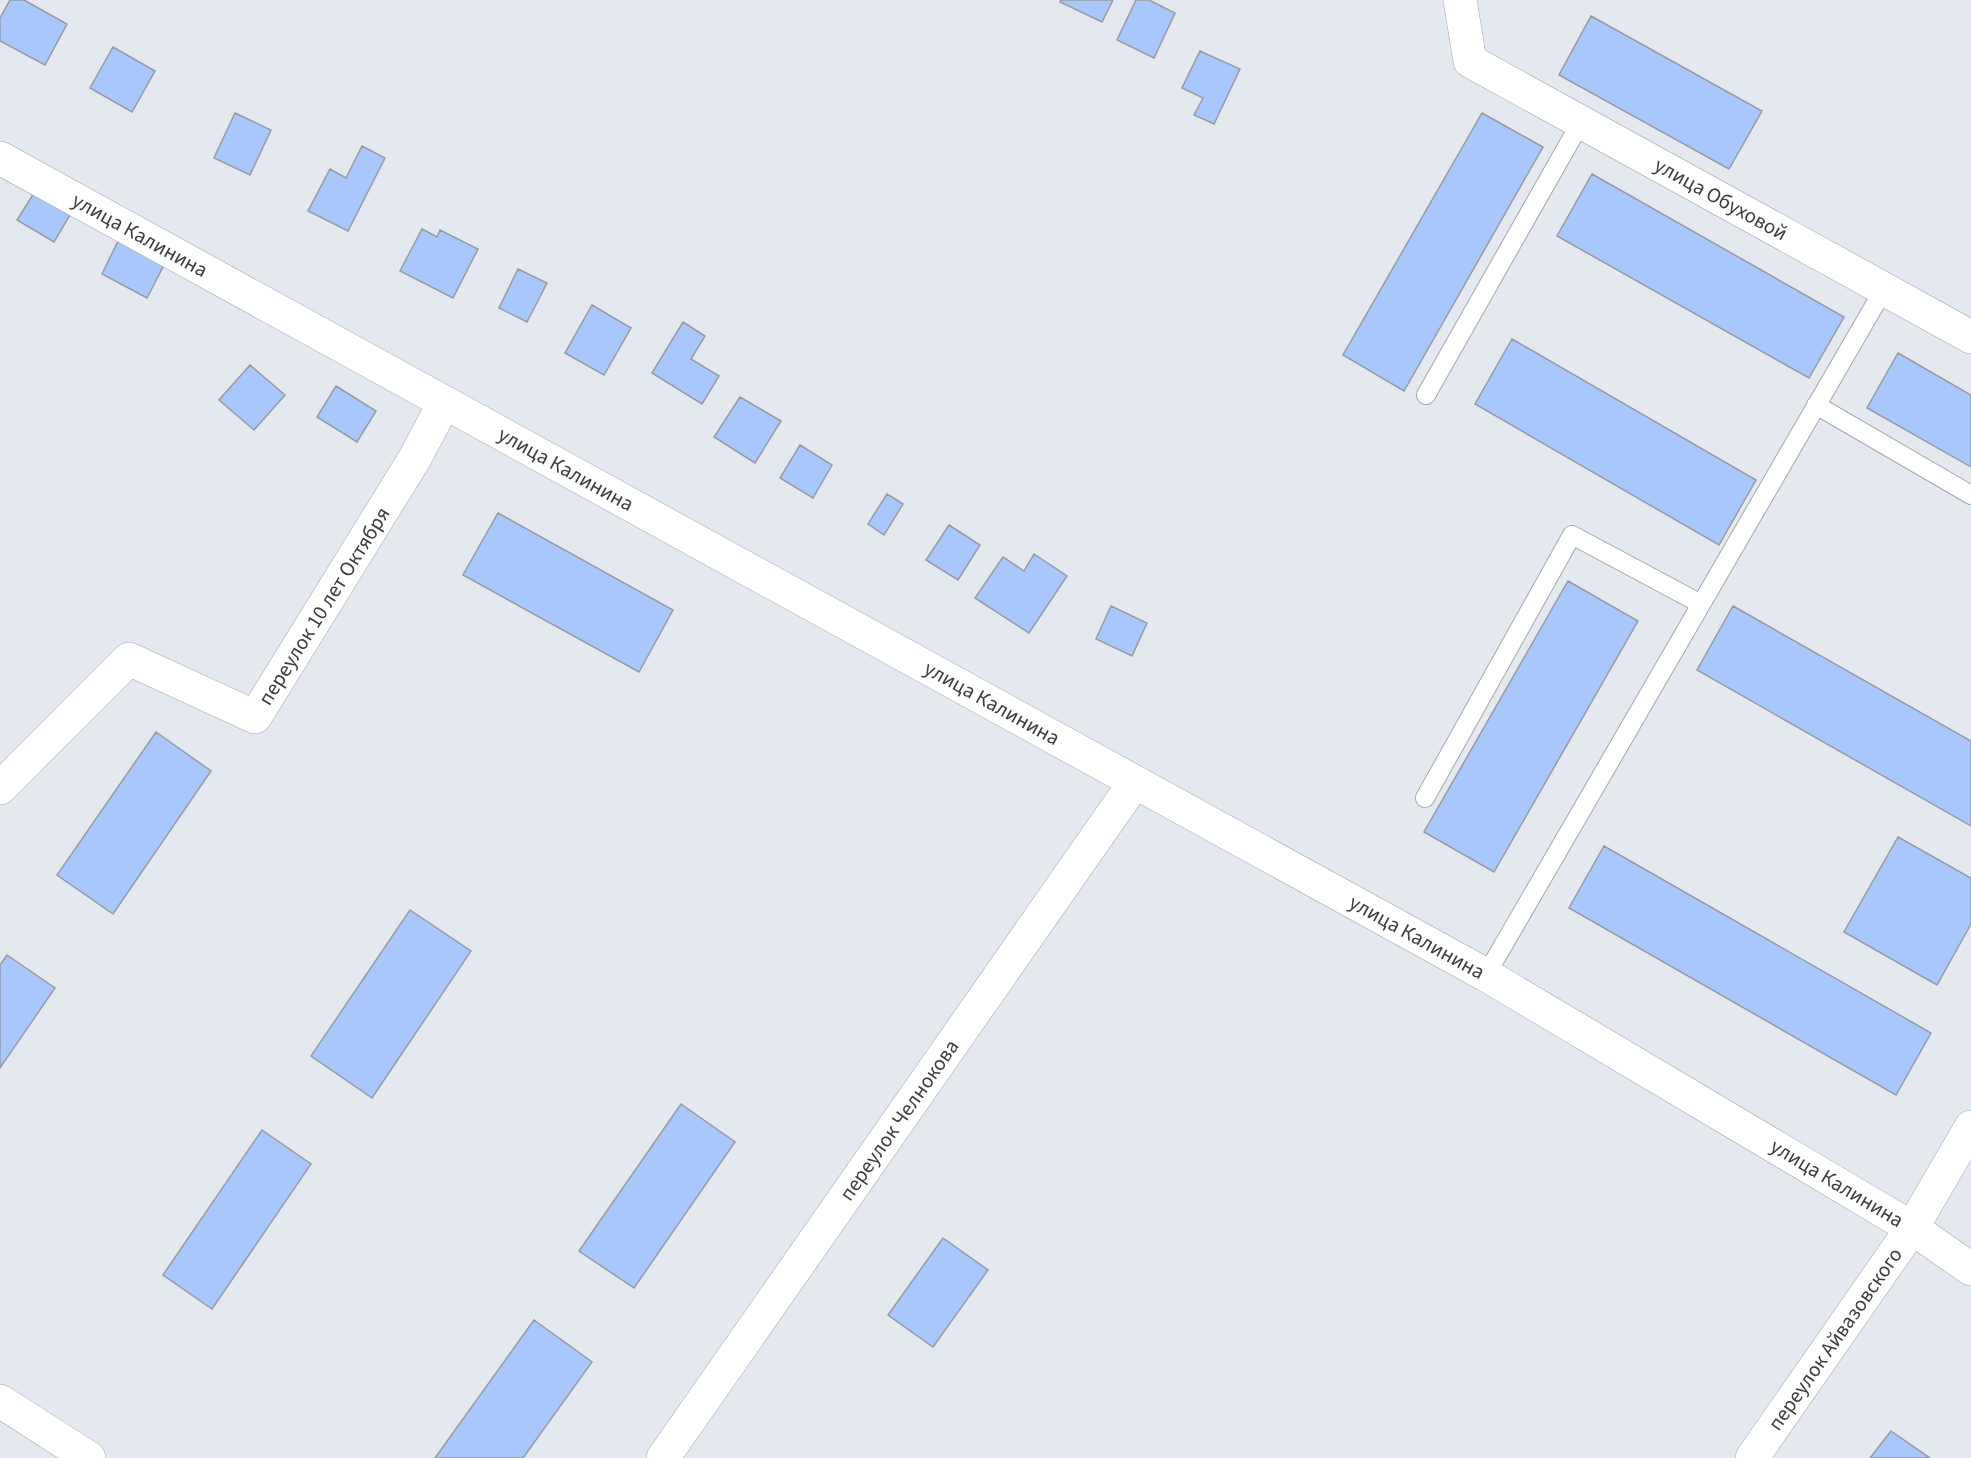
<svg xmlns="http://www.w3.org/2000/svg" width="1971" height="1458" viewBox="0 0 1971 1458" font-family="'Source Sans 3',sans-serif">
<rect width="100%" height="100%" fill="#e4e8ef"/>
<path fill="#a8c8fd" stroke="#979aa0" stroke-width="1.5" d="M10 0H24L67 24 45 65 0 41V18Z
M1061 0H1113L1102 22 1060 2Z
M1136 0H1149L1175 13 1154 58 1117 40Z
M1591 16 1762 111 1729 169 1559 75Z
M113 47 155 71 132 112 90 88Z
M1200 51 1240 69 1214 124 1194 115 1203 98 1182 88Z
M235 113 271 130 250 175 214 158Z
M1482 113 1543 147 1404 391 1343 355Z
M362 146 385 158 348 231 308 211 330 169 346 178Z
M1592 174 1844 317 1809 378 1557 236Z
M34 193 70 215 54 242 17 220Z
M422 229 437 237 440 230 478 249 453 298 400 271Z
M119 239 165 263 147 298 102 274Z
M518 269 547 283 527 322 499 308Z
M592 305 631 328 604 375 565 353Z
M683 322 705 336 691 359 719 376 702 404 652 373Z
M1512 339 1756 480 1719 545 1475 404Z
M1898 353 1971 395V467L1867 408Z
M250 365 285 395 254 430 219 400Z
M336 386 376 411 357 442 317 417Z
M740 397 781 421 755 463 714 437Z
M800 445 832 465 813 498 780 478Z
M887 494 903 504 884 535 868 524Z
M498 513 673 610 639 672 463 575Z
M949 525 980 545 958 580 926 560Z
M1034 554 1067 576 1029 633 975 598 1003 557 1024 571Z
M1568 581 1638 621 1494 872 1424 832Z
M1111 606 1147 623 1132 656 1096 639Z
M1733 606 1971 741V826L1697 670Z
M156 732 211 771 113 914 57 875Z
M1898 837 1971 878V924L1937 985 1844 932Z
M1604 846 1931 1033 1896 1095 1569 908Z
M410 910 471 951 372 1098 311 1056Z
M7 955 55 988 0 1068V965Z
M681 1104 735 1142 634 1288 579 1251Z
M262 1130 311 1164 212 1309 163 1275Z
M943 1238 988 1270 933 1347 888 1315Z
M534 1320 592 1362 523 1458H435Z
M1891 1431 1930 1458H1870Z"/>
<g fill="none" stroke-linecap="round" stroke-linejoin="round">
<g stroke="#a5a8ae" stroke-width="20">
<path id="lane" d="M1426 395 1581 122
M1816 405 1971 495
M1425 798 1572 535 1701 604
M1486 975 1884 289"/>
</g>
<g stroke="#a5a8ae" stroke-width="34">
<path id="street" d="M1460 0 1470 61 1971 337
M0 788 129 659 255 717 415 458 444 403
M0 1401 89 1458
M663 1458 1135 782
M1752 1458 1912 1228 1971 1127"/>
</g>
<g stroke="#a5a8ae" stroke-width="34">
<path id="secondary" d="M0 158 1486 975 1912 1228 1971 1269"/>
</g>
<use href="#lane" stroke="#fff" stroke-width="18"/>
<use href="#street" stroke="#fff" stroke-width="33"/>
<use href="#secondary" stroke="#fff" stroke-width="33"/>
</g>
<g text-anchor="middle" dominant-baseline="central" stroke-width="6" stroke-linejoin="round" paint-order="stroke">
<g font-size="21" fill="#3c3d3f" stroke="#fff">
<text transform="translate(1721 199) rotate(29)">улица Обуховой</text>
<text transform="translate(140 235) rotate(29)">улица Калинина</text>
<text transform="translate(566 469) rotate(29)">улица Калинина</text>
<text transform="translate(324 606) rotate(-58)">переулок 10 лет Октября</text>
<text transform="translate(992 703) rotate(29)">улица Калинина</text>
<text transform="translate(1417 937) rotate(29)">улица Калинина</text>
<text transform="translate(899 1120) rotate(-55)">переулок Челнокова</text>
<text transform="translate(1837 1183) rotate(31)">улица Калинина</text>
<text transform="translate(1835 1339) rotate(-55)">переулок Айвазовского</text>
</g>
</g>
</svg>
